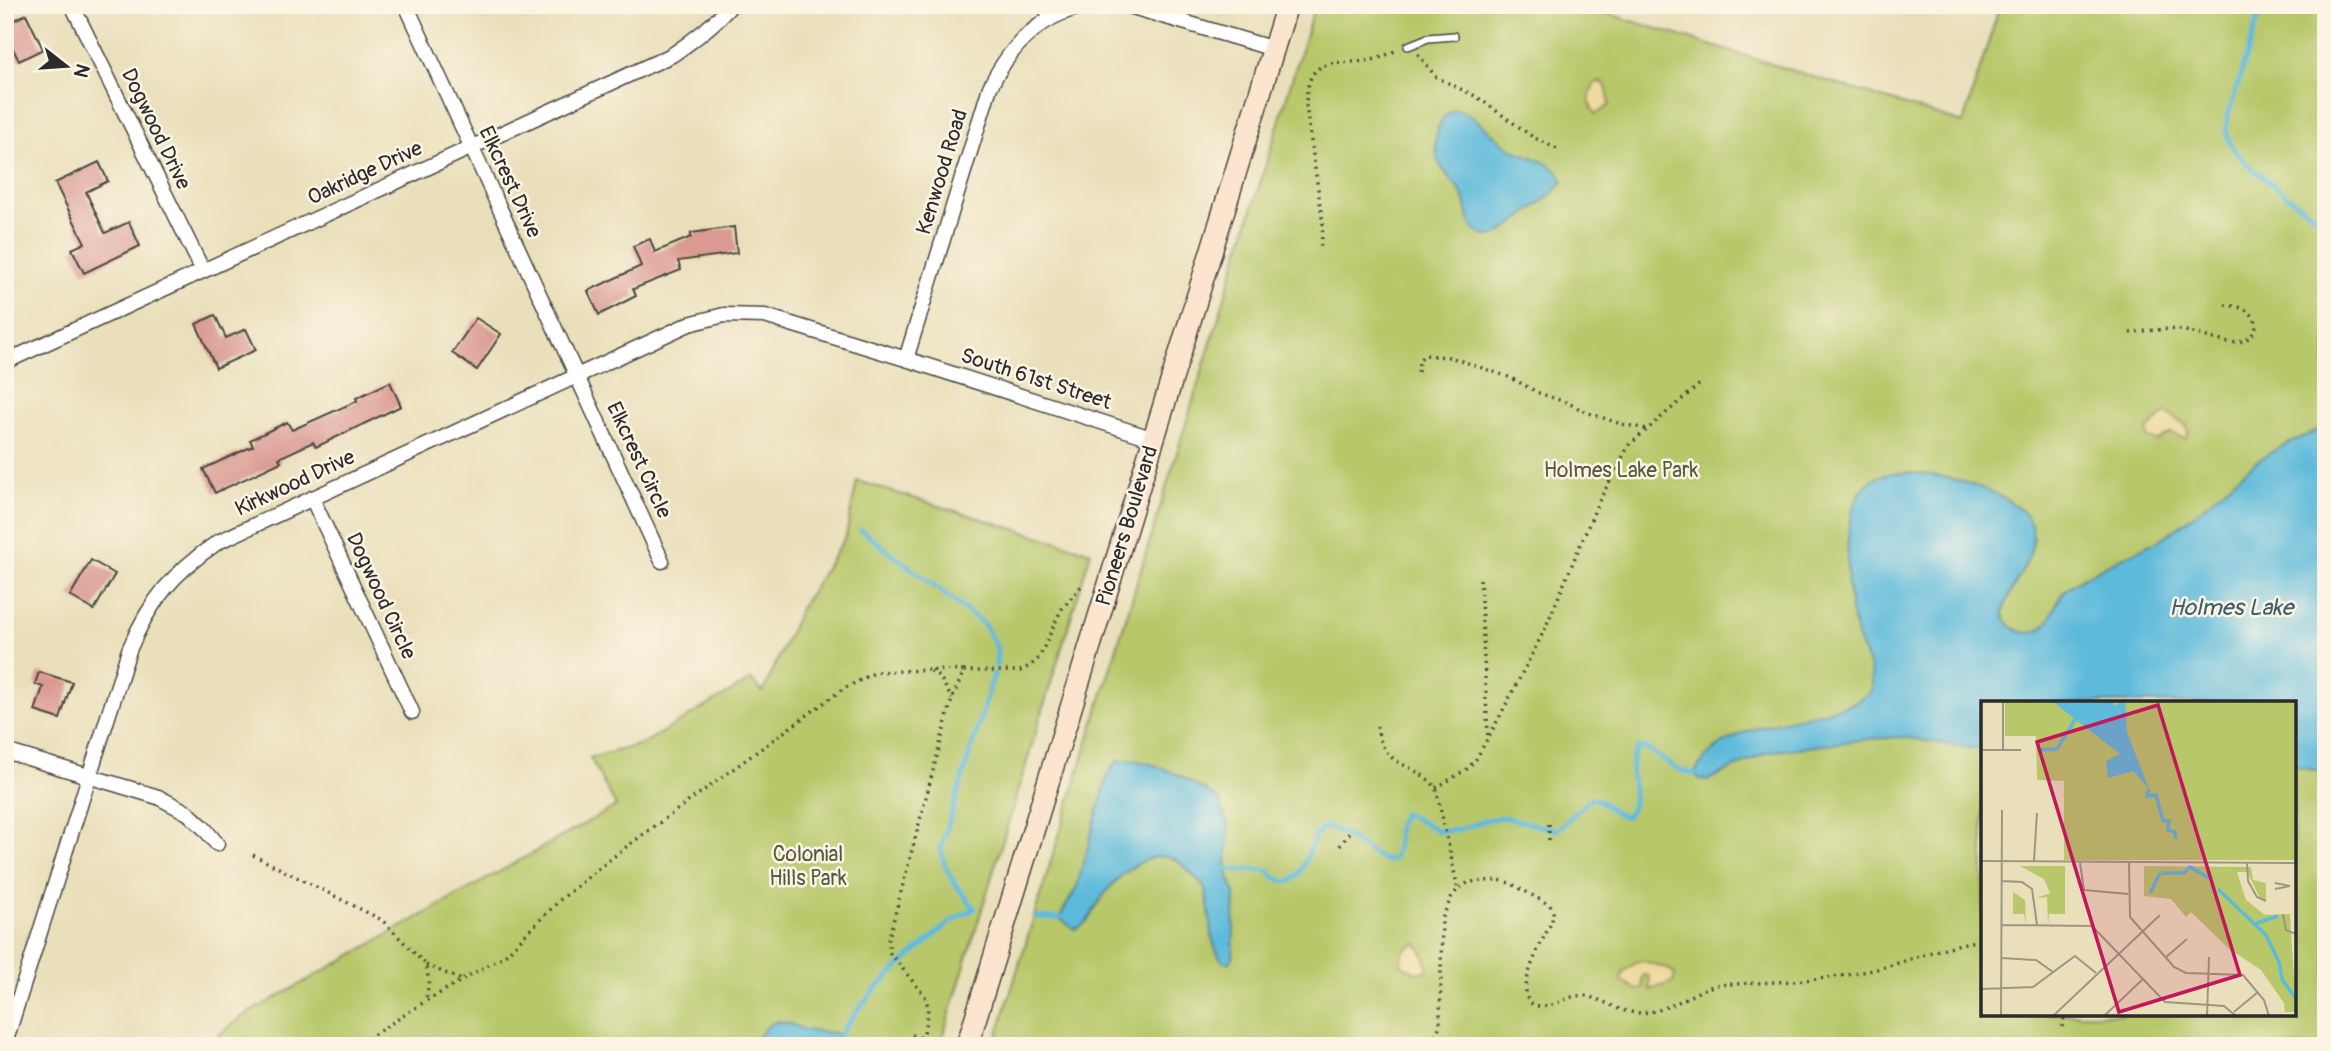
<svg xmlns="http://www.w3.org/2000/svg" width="2331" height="1051" viewBox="0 0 2331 1051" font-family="Pangolin,sans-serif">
<rect width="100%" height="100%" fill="#fcf5e5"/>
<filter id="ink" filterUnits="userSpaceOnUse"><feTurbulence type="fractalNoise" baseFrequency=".0143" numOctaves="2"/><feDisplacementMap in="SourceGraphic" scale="14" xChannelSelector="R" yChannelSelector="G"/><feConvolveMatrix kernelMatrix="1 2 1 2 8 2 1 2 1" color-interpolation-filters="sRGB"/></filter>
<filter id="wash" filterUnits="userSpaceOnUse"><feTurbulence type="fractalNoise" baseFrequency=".00686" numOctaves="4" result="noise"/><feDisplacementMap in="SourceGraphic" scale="28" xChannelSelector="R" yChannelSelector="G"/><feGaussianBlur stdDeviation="1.57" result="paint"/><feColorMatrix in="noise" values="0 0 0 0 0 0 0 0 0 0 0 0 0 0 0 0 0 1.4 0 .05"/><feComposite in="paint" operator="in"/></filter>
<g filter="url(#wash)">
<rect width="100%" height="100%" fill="#e9dfba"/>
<path fill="#b7c769" stroke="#71794a" stroke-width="2" fill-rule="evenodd" d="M1315 5H1580L1963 123 2000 5H2326V1046H994ZM1983 703H2294V1014H1983Z
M857 481 1091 552 940 1046H205L240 1018 616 806 590 758 642 744 751 680 763 692 800 609 846 536Z"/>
<path fill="#eeda9e" stroke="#8c8264" stroke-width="2" d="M1602 82 1606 86 1610 105 1596 114C1587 105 1589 93 1595 83Z
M2166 413 2186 425 2188 433 2185 439 2171 433 2157 441 2148 438 2147 430Z
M1416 943 1421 949 1428 966 1426 971 1416 973 1402 965C1399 953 1405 947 1416 943Z
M1644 961 1668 969 1675 974 1673 982 1650 990 1649 976 1644 975 1642 978 1643 988 1638 990 1621 981 1623 972 1636 963Z"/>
<path fill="#5dbadb" stroke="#447283" stroke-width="2" d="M1457 109C1480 117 1492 137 1512 149 1529 158 1556 161 1563 181L1553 193 1504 231C1496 235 1488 239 1479 233 1466 226 1469 206 1462 194 1456 183 1445 175 1440 164 1432 144 1435 116 1457 109Z
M2326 426V773L2294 765V703H1983V750L1902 737 1869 739 1768 752 1708 780 1700 779 1694 774C1719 727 1780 724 1827 711 1843 707 1859 703 1871 691 1876 672 1863 654 1857 636 1846 600 1841 529 1859 495 1865 483 1875 477 1888 474 1922 467 2019 489 2031 525 2041 557 2008 584 2003 614 2007 628 2024 637 2037 631 2054 623 2054 598 2068 588 2097 566 2132 556 2163 537 2198 516 2226 484 2259 460 2280 445 2303 438 2326 426Z
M1121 760C1155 758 1191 781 1219 800L1229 827 1226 869 1235 894 1233 957 1230 962H1223C1206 940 1213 915 1205 890 1203 883 1200 883 1196 878 1183 866 1176 854 1156 857 1134 861 1113 881 1101 899 1092 911 1089 926 1074 929L1059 918 1076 889 1108 775 1114 764Z
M779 1021C789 1022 797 1028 806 1030 817 1033 830 1030 840 1035L835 1046H749L769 1025Z"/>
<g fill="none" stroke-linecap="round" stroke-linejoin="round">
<path stroke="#5dbadb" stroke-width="5" d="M2262 5 2228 116C2226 126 2225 133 2230 143 2241 165 2303 207 2326 224
M861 530 984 624 997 648 996 666
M1226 869 1268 870 1275 878 1289 882C1309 872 1306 842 1323 827 1342 827 1366 854 1387 861L1394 858C1401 843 1392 827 1404 813L1439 831 1457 830 1487 820 1504 817 1557 830 1591 798C1604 799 1611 814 1626 817 1644 797 1621 767 1639 747L1647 749 1679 770 1694 774
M1036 917 1059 918
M840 1035C862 999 894 970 926 943 944 928 952 918 975 909 960 891 943 872 941 848L994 674"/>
</g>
<g id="blocks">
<path fill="#da9991" d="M26 14 43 49 19 61 5 33V25Z
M99 162 108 181 86 192 105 233 129 222 140 246 84 273 72 249 85 243 55 183Z
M734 227 737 253 678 261 681 270 633 289 636 296 599 315 588 291 641 266 633 246 650 239 655 252 691 237V233Z
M215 315 226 338 246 329 256 350 216 368 196 324Z
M476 318 501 334 477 370 452 353Z
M390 382 401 406 316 447 313 442 279 458 281 462 215 493 203 469 253 446 250 440 287 422 292 430 357 401 356 398Z
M91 560 115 574 94 610 70 596Z
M39 672 72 682 60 719 35 711 43 687 35 684Z"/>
</g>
</g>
<g filter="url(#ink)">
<use href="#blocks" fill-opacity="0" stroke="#484640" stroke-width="2"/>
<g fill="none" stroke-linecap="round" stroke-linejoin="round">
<g stroke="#484640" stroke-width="10">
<path id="lane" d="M1408 46 1428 38 1454 36"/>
</g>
<g stroke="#484640" stroke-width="17">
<path id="street" d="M72 5 203 271
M406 5 662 561
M1044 5 1051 18
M1126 5 1274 49
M906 359 990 87C1011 45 1042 11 1093 5
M5 362 672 55C694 40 714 25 731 5
M312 498 412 712
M5 751 158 797 188 813 204 828 217 844
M5 1043 129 650C150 600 174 572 218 542L689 324 724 315 765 316 906 359 1154 439"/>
</g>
<g stroke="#484640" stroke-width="24">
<path id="secondary" d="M967 1046 1287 5"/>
</g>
<path stroke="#484640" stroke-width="3.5" stroke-dasharray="2 5" stroke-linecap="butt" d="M1418 54 1436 77 1477 97 1533 137 1559 150
M1321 246 1323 224 1306 106C1307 49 1337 68 1376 59 1383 57 1390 53 1397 50
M2130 333C2146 331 2164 328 2180 330 2197 332 2223 345 2239 342 2256 338 2263 321 2247 311 2239 306 2230 305 2221 305
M1418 372 1419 361 1424 355 1450 357 1509 377 1539 393 1568 403 1586 412 1621 424 1647 429
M1480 579 1488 736
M931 671 941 679 952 699
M1377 726C1384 772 1413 759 1436 788L1458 889
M1436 788 1467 769 1475 761 1499 718 1545 629 1597 505 1629 445 1701 383
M1549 840V819
M1340 846 1352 829
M253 855 382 920 426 965 429 982 426 1001
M426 965 462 980
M2062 1027 2065 1014
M912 1035 923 1038
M356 1046 426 1001 504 956 561 899 622 850 843 689 876 672 929 670 964 671
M922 1046 928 1008 926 998 890 953 888 941 952 699 964 671H1020L1030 666 1039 658 1061 610 1083 584
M1426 1046 1438 1031 1440 1022 1442 919 1451 898 1458 889 1469 882 1498 880 1510 883 1550 905 1553 912 1552 921C1545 936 1503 1008 1543 1006 1558 1006 1569 994 1584 996 1601 998 1614 1009 1630 1012 1664 1017 1686 994 1716 985 1767 982 1817 982 1868 971 1907 963 1942 945 1983 940"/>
<use href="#lane" stroke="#fff" stroke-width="7"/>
<use href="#street" stroke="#fff" stroke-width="14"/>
<use href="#secondary" stroke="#fce5cf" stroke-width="21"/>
</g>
</g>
<g text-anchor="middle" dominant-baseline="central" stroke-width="5" stroke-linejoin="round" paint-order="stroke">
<g font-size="21" fill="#2b2b2b" stroke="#fcf5e5">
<text transform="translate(156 129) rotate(64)">Dogwood Drive</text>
<text transform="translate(942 172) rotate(-73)">Kenwood Road</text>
<text transform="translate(365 173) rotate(-25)">Oakridge Drive</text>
<text transform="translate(510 182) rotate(65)">Elkcrest Drive</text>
<text transform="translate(1036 379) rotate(18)">South 61st Street</text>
<text transform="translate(639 460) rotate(65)">Elkcrest Circle</text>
<text transform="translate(295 483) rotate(-25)">Kirkwood Drive</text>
<text transform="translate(1127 526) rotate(-73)">Pioneers Boulevard</text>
<text transform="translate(381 596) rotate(65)">Dogwood Circle</text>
</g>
<g font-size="21" fill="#555a3e" stroke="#fcf5e5">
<text x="1621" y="470">Holmes Lake Park</text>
<text x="808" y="854">Colonial<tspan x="808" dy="24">Hills Park</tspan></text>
</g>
<g font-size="23" font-style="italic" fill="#3c5d69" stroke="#fcf5e5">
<text x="2231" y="607">Holmes Lake</text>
</g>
</g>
<g transform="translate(1981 701)">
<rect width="315" height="315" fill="#e9dfba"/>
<path d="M24 0H315V159H83V80L56 79 55 35H24ZM39 165H84V213H68L67 224 66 196 55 197 69 192 63 178ZM163 165 270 166 272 179 285 182V200L280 199 266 171H256L265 199 284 214 309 213 315 311H304L303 302 280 269 247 247 210 211 205 216 190 198 163 195ZM32 191 44 199 45 224 43 213H32Z" fill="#b7c769"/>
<path d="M71 0H134L132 5 144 0 146 31 168 88 152 70 127 77 125 60 139 53Z" fill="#5dbadb"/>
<path fill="none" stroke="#5dbadb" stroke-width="3.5" d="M58 49 76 48 95 17M168 88 166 95 175 94 182 120H188L187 129 194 131 195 138M181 172H203L209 166 228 177M237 188 285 234 298 261 301 278 315 298M169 192 179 172M273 223 297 215"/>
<path fill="none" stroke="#9d9781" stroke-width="2" d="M0 49H40M22 49V0M0 160 315 162M53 160 56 112M99 162 103 189M148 162 149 216 193 266 205 272 262 274 283 299 288 315M266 162 267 180 276 196 285 200M21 180 41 181 51 188 56 224M294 188 309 185 294 182M103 189 147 193M302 213 305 229 315 233M21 224 111 225 184 301 243 305 255 315M21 257 55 259 72 271M184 257 206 238M0 288 52 286 94 255 115 272M253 311 277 291M20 315 21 109M72 315 179 214M123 315 162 278M226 315 228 256"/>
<path fill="#c2185b" fill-opacity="0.15" stroke="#c2185b" stroke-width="3.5" d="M177 4 259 274 138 311 56 41Z"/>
<rect width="315" height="315" fill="none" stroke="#2b2b2b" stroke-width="3.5"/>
</g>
<rect width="2331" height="1051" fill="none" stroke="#fcf5e5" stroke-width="28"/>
<g transform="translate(66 66) rotate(107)" stroke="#fcf5e5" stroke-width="5" paint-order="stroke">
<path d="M0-5L12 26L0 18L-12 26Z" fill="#2b2b2b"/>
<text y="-10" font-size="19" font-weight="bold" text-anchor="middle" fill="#2b2b2b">N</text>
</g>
</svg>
